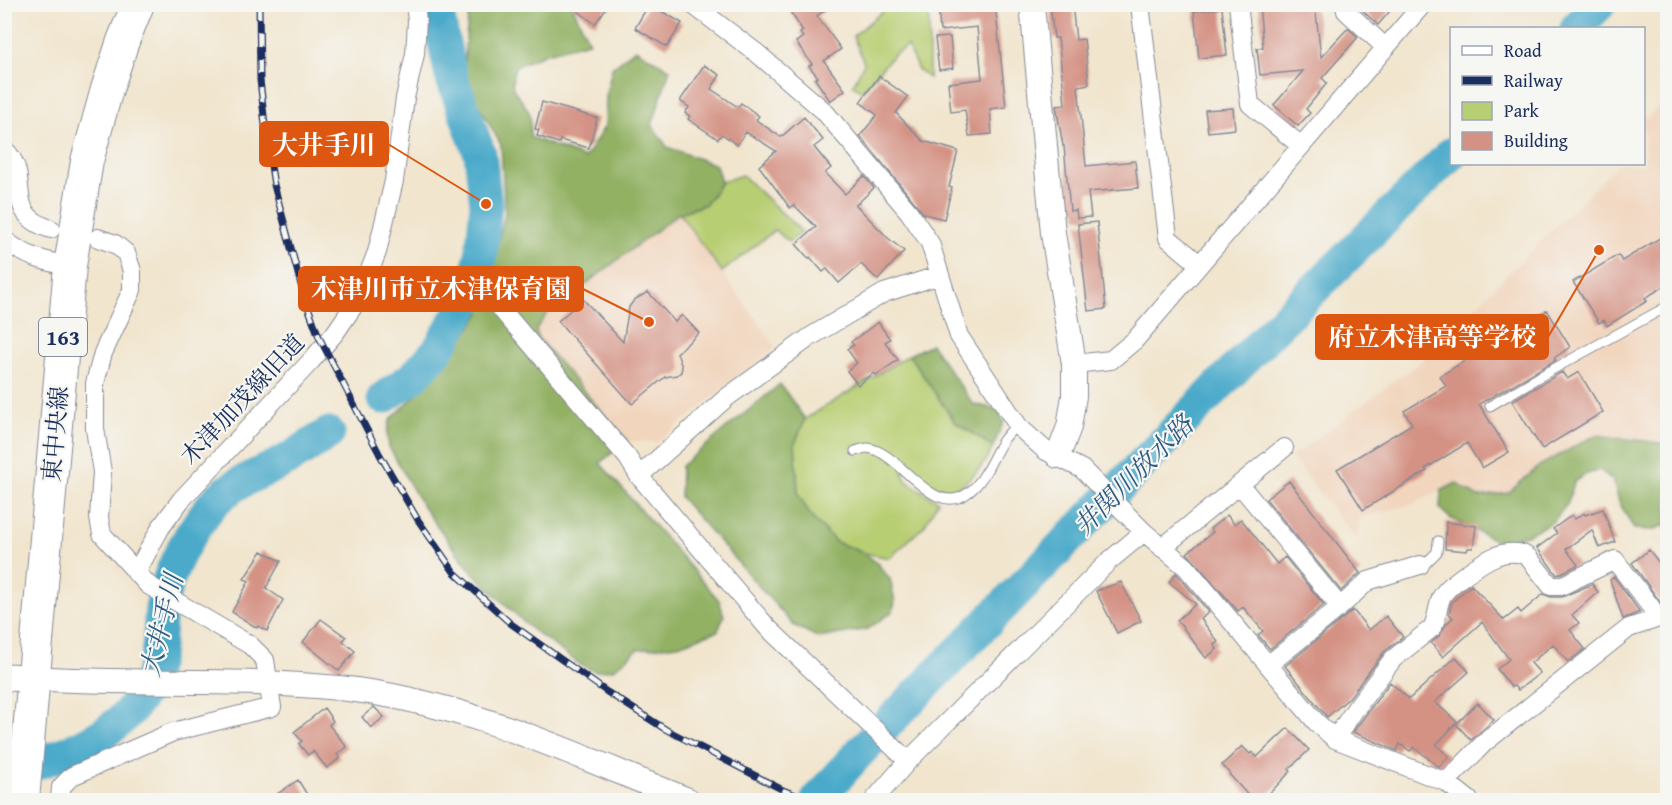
<svg xmlns="http://www.w3.org/2000/svg" width="1672" height="805" viewBox="0 0 1672 805" font-family="'Gentium Book Plus','Noto Serif JP',serif">
<rect width="100%" height="100%" fill="#f6f6f2"/>
<filter id="ink" filterUnits="userSpaceOnUse"><feTurbulence type="fractalNoise" baseFrequency=".0167" numOctaves="2"/><feDisplacementMap in="SourceGraphic" scale="12" xChannelSelector="R" yChannelSelector="G"/><feConvolveMatrix kernelMatrix="1 2 1 2 8 2 1 2 1" color-interpolation-filters="sRGB"/></filter>
<filter id="wash" filterUnits="userSpaceOnUse"><feTurbulence type="fractalNoise" baseFrequency=".008" numOctaves="4" result="noise"/><feDisplacementMap in="SourceGraphic" scale="24" xChannelSelector="R" yChannelSelector="G"/><feGaussianBlur stdDeviation="1.35" result="paint"/><feColorMatrix in="noise" values="0 0 0 0 0 0 0 0 0 0 0 0 0 0 0 0 0 1.4 0 .05"/><feComposite in="paint" operator="in"/></filter>
<g filter="url(#wash)">
<rect width="100%" height="100%" fill="#f1e5ce"/>
<path fill="#f1d5bd" d="M1667 98V444L1596 435 1539 466 1508 493 1478 497 1456 483 1413 504 1361 518 1356 538 1291 457 1419 363 1618 164H1644V121Z
M679 213 776 347 657 442 627 441 538 339 536 329 547 314Z"/>
<path fill="#b8ce72" stroke="#6a7e68" stroke-width="1.5" d="M881 5H929V78L918 70 907 46 893 55 862 91 853 85 864 63 853 36 884 10Z
M742 175 802 232 789 242 775 230 722 272 679 213 706 204 721 182Z
M909 355 955 422 993 447C985 465 959 498 935 490 926 486 916 475 908 469L903 472 906 481 938 501 924 526 890 558 864 553 836 542 812 518 798 494 795 443 805 419Z"/>
<path fill="#92b164" stroke="#567061" stroke-width="1.5" d="M477 5H572L589 42 546 53 515 67C507 96 519 91 529 112 532 119 530 130 530 137L585 158 605 126 606 96 612 68 635 49 670 69 652 125 667 147 716 165 721 182 706 204 679 213 666 223 547 314 536 329 538 338 627 441 600 463 719 600 724 616 718 631 678 645 638 649 614 669 595 671 581 665 530 628 472 572 423 507 389 447 387 433 390 420 414 397 449 359 480 313 505 214 501 145 464 79 465 48 468 18Z
M931 344 973 404 996 409 1004 421 993 447 955 422 909 355Z
M780 384 805 419 795 443 798 494 812 518 836 542 864 553 877 563 890 579 895 601 893 611 868 629 819 638 793 625 680 497 681 466Z
M1596 435 1667 444V524L1653 530 1634 529 1620 504 1612 480 1600 470 1584 475 1574 482 1568 503 1554 521 1526 535 1499 542 1450 518 1440 509 1441 491 1456 483 1478 497 1508 493 1539 466Z"/>
<g fill="none" stroke-linecap="round" stroke-linejoin="round">
<path stroke="#4baaca" stroke-width="33" d="M1576 28 1600 4
M383 398 413 377 437 351 468 300 481 256 486 204 480 154 451 76 436 4
M4 774C70 753 143 732 157 655 160 640 159 624 161 609 167 573 185 540 207 511 227 483 259 475 287 460 301 451 315 442 329 433
M817 800 857 755 1282 321 1452 153"/>
</g>
<g id="blocks">
<path fill="#d49284" d="M569 4H609L595 24Z
M649 4 682 23 667 47 635 28Z
M785 4H833L817 16 841 49 824 61 845 90 830 101 815 79 818 77 809 66 812 64 796 42 803 37 800 33 803 31Z
M938 4H952L953 8 995 4 1006 107 990 109 992 134 969 136 965 110 951 112 948 83 982 79 977 27 940 31Z
M1050 4H1072L1076 40 1084 39 1089 84 1078 86 1086 166 1135 161 1138 188 1088 192 1091 217 1077 218 1076 210 1070 211 1064 146H1063L1056 106 1065 105 1064 93 1058 38H1054Z
M1259 4H1315L1321 57 1348 28 1358 37 1322 78 1327 83 1306 109 1310 113 1298 126 1274 105 1303 71 1260 75 1257 48 1263 47Z
M1368 4H1396L1378 25 1363 11Z
M1222 8 1227 55 1199 58 1194 11Z
M950 37 953 68 939 70 935 38Z
M704 65 720 75 711 89 738 107 741 103 759 116 756 120 781 137 804 117 823 140 814 147 831 168 825 173 845 194 864 176 874 188 856 205 888 238 904 251 878 280 861 264 839 283 827 269 823 272 810 257 809 259 796 244 816 227 794 205 790 208 759 166 776 151 746 132 737 145 722 134 718 139 688 119 690 116 685 113 689 107 680 101Z
M879 76 908 97 896 113 923 141 958 151 949 187 952 188 944 219 924 214 860 136 877 115 860 102Z
M542 102 597 118 589 148 560 140 559 143 537 136 539 130 535 129Z
M1233 108 1235 129 1208 132 1205 110Z
M1097 222 1106 309 1088 311 1078 224Z
M1668 233V284L1645 298 1647 301 1607 326 1604 320 1599 323 1573 282 1618 255 1622 261Z
M648 292 675 322 682 315 699 333 677 353 682 367 681 372 677 375 665 377 632 404 558 321 583 299 623 342 629 307 634 300Z
M1547 310 1570 347 1554 358 1556 360 1479 404 1509 452 1482 468 1467 443 1425 469 1427 471 1363 510 1337 469 1412 424 1404 411 1446 386 1440 376Z
M878 322 890 339 885 342 898 360 876 375 874 373 858 385 847 371 857 363 847 349 854 345 851 342Z
M1562 372 1567 379 1579 372 1603 412 1542 449 1512 401Z
M1289 481 1360 573 1341 591 1266 499Z
M1603 509 1615 542 1599 548 1592 530 1566 549 1578 565 1557 575 1537 548 1557 533 1553 529 1572 515 1575 519 1584 513 1585 515Z
M1227 515 1234 524 1241 519 1277 564 1285 557 1324 605 1270 649 1258 635 1263 631 1243 607 1238 611 1187 553 1213 532 1210 529Z
M1446 522 1476 526 1473 548H1468L1467 551 1445 549Z
M1649 550 1667 573 1662 577 1668 584V604L1662 605 1632 563Z
M262 551 281 561 266 588 283 600 267 631 258 626 257 628 232 612 249 581 244 579Z
M1176 573 1209 612 1201 619 1218 642 1214 645 1217 649 1206 658 1177 620 1196 604 1169 582Z
M1614 577 1640 612 1623 619 1610 580Z
M1121 582 1141 621 1117 633 1096 591Z
M1592 584 1598 592 1572 615 1579 623 1570 630 1585 649 1568 662 1553 644 1531 663 1540 673 1518 690 1514 686 1511 687 1497 669 1509 659 1482 622 1443 657 1431 643 1439 636 1446 624 1453 618 1449 613 1452 602 1471 585 1504 620 1518 609 1521 613 1543 594 1551 597H1562Z
M1353 610 1369 630 1386 616 1403 637 1384 652 1349 698 1327 717 1285 666Z
M321 619 346 637 343 641 355 651 339 671 303 642Z
M1456 657 1469 672 1435 702 1457 722 1436 745 1449 756 1439 767 1414 747 1410 751 1400 744 1397 751 1353 732 1390 682 1409 699Z
M1478 703 1494 720 1471 740 1456 724Z
M374 707 384 717 371 728 362 717Z
M324 708 333 721 329 725 347 747 337 754 340 758 327 768 313 751 308 755 299 744 302 741 294 732Z
M1288 728 1309 750 1289 769 1291 771 1262 801H1253L1229 774 1230 773 1222 765 1242 746 1250 754 1252 752 1257 757Z
M298 780 311 801H267Z"/>
</g>
</g>
<g filter="url(#ink)">
<use href="#blocks" fill-opacity="0" stroke="#868a96" stroke-width="1.5"/>
<g fill="none" stroke-linecap="round" stroke-linejoin="round">
<g stroke="#868a96" stroke-width="11">
<path id="lane" d="M1490 406 1539 377 1668 306
M855 451C859 450 863 448 868 448 902 453 933 521 969 492 985 480 992 458 1002 442 1006 436 1012 430 1017 424
M1420 565 1426 563 1437 552 1438 541"/>
</g>
<g stroke="#868a96" stroke-width="20">
<path id="street" d="M692 4 758 54 824 111 909 212 930 243 959 336 1019 427 1046 451 1082 469 1144 532 1186 567 1316 722 1335 739 1446 782 1484 743 1629 628 1668 615
M1140 4 1168 238 1199 264
M1238 4 1250 104 1301 146
M1345 4 1346 11 1386 48
M4 149C34 177 0 213 51 229
M4 240C27 257 42 261 70 266
M501 309 628 458 639 476 767 627 908 761
M1074 364 1111 360 1135 340 1423 4
M639 476 726 398 810 337 884 293 940 275
M1240 485 1340 607 1268 665
M1162 548 1284 448
M136 573 161 527 181 500 311 361 335 333 359 298 377 252 394 181 405 98 415 54 417 21 415 4
M1340 607 1368 581 1420 565
M1335 739 1356 708 1393 659 1432 628C1438 618 1437 606 1442 596 1449 584 1483 561 1496 556 1505 552 1521 551 1528 557L1551 586H1561L1615 560 1651 607 1655 618
M1446 782 1469 800
M60 800 61 787 72 776 173 732 272 707 265 660 250 645 148 585 102 534 99 518 102 472 95 429V383L103 353 132 290V271L126 253 115 244 98 238
M874 800 908 761 1109 561 1144 532"/>
</g>
<g stroke="#868a96" stroke-width="26">
<path id="secondary" d="M1032 4 1053 233 1074 364V396L1069 427 1058 456
M34 678C135 685 238 678 339 688 461 700 575 755 688 800"/>
</g>
<g stroke="#868a96" stroke-width="29">
<path id="primary" d="M4 677 34 678"/>
</g>
<g stroke="#868a96" stroke-width="34">
<path id="highway" d="M23 800 70 266 87 161 107 89 123 41 138 4"/>
</g>
<use href="#lane" stroke="#fff" stroke-width="9"/>
<use href="#street" stroke="#fff" stroke-width="18"/>
<use href="#secondary" stroke="#fff" stroke-width="24"/>
<use href="#primary" stroke="#fff" stroke-width="27"/>
<use href="#highway" stroke="#fff" stroke-width="32"/>
<g stroke="#1b2f5e" stroke-width="7">
<path id="rail" d="M259 4 260 80 266 134 274 185 304 296 319 337 380 455 418 520 454 572 510 623 607 692 665 729 783 790 808 800"/>
</g>
<use href="#rail" stroke="#f6f6f2" stroke-width="4.5" stroke-dasharray="14" stroke-linecap="butt"/>
</g>
</g>
<g text-anchor="middle" dominant-baseline="central" stroke-width="4.5" stroke-linejoin="round" paint-order="stroke">
<rect fill="#f6f6f2" stroke="#5d6b8a" stroke-width="1.5" x="39" y="318" width="48" height="38" rx="4.5"/>
<g font-size="22" font-weight="bold" fill="#1b2f5e">
<text x="63" y="337">163</text>
</g>
<g font-size="24" fill="#1b2f5e" stroke="#f6f6f2">
<text transform="translate(242 399) rotate(-47)">木津加茂線旧道</text>
<text transform="translate(55 434) rotate(-85)">東中央線</text>
</g>
<g font-size="26" font-style="italic" fill="#2c5a84" stroke="#f6f6f2">
<text transform="translate(1133 475) rotate(-45)">井関川放水路</text>
<text transform="translate(161 625) rotate(-76)">大井手川</text>
</g>
</g>
<path fill="none" stroke="#de5710" stroke-width="2" d="M486 204L388 144M649 322L583 289M1599 250L1548 337"/>
<g fill="#de5710" stroke="#f6f6f2" stroke-width="2">
<circle cx="486" cy="204" r="6"/>
<circle cx="649" cy="322" r="6"/>
<circle cx="1599" cy="250" r="6"/>
</g>
<g fill="#de5710" stroke="#de5710" stroke-width="2">
<rect x="260" y="122" width="128" height="44" rx="6"/>
<rect x="299" y="267" width="284" height="44" rx="6"/>
<rect x="1316" y="315" width="232" height="44" rx="6"/>
</g>
<g font-size="26" text-anchor="middle" font-weight="bold" fill="#fff">
<text x="324" y="154">大井手川</text>
<text x="441" y="298">木津川市立木津保育園</text>
<text x="1432" y="346">府立木津高等学校</text>
</g>
<rect width="1672" height="805" fill="none" stroke="#f6f6f2" stroke-width="24"/>
<rect x="1450" y="27" width="195" height="138" fill="#f6f6f2" stroke="#9ea6b7" stroke-width="1.5"/>
<rect x="1462" y="46" width="30" height="9" fill="#ffffff" stroke="#9ea6b7" stroke-width="1.5"/>
<text x="1504" y="57" font-size="18" fill="#1b2f5e">Road</text>
<rect x="1462" y="76" width="30" height="9" fill="#1b2f5e" stroke="#9ea6b7" stroke-width="1.5"/>
<text x="1504" y="87" font-size="18" fill="#1b2f5e">Railway</text>
<rect x="1462" y="102" width="30" height="18" fill="#b8ce72" stroke="#9ea6b7" stroke-width="1.5"/>
<text x="1504" y="117" font-size="18" fill="#1b2f5e">Park</text>
<rect x="1462" y="132" width="30" height="18" fill="#d49284" stroke="#9ea6b7" stroke-width="1.5"/>
<text x="1504" y="147" font-size="18" fill="#1b2f5e">Building</text>
</svg>
